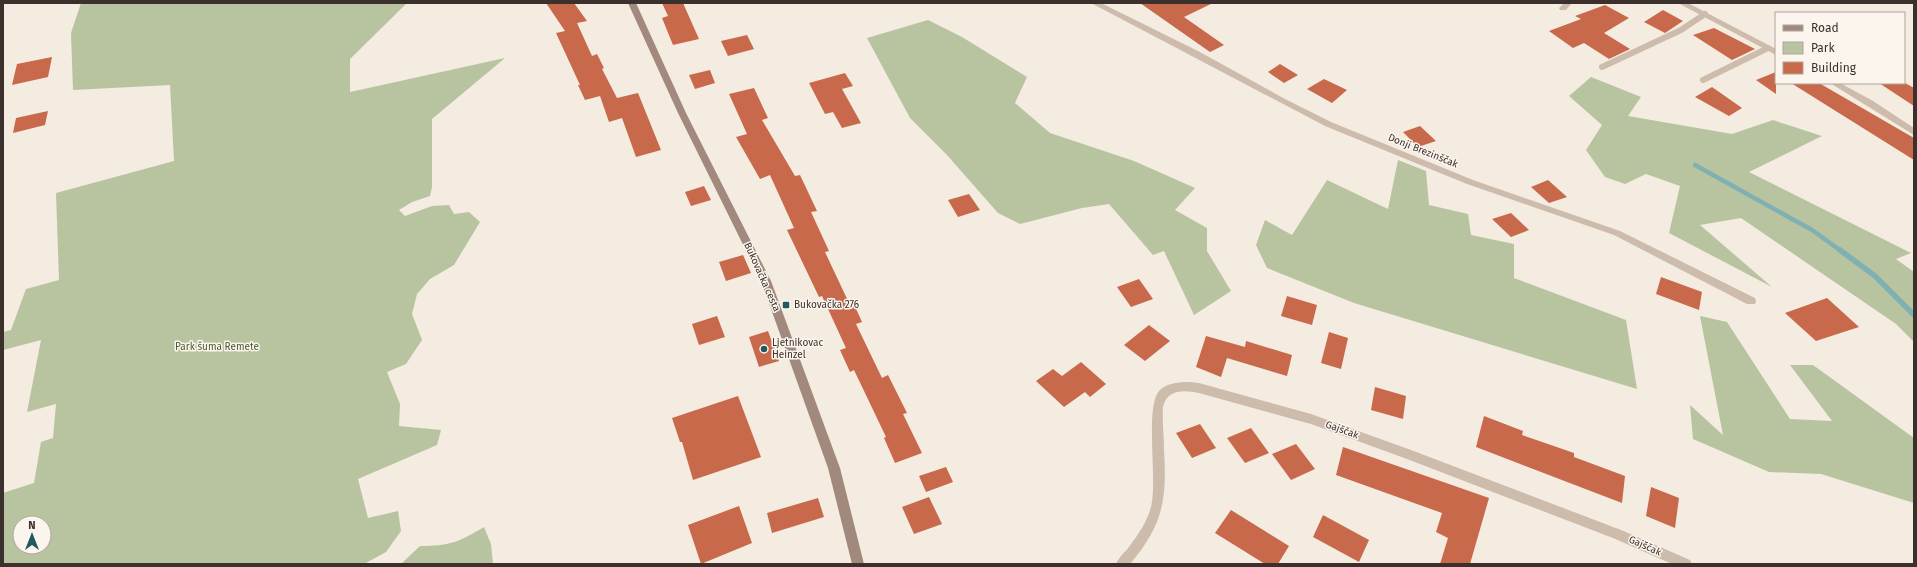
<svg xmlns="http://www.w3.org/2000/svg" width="1917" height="567" viewBox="0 0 1917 567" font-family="'Fira Sans',sans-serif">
<rect width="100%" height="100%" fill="#f4ebe1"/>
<path fill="#b8c4a0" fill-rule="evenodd" d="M81 3H407L350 59V92L505 58 432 119V187L430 196 412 202 399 210 405 216 432 206 449 205 454 214 469 212 480 222 454 265 430 279 417 294 412 314 422 340 406 364 387 372 400 404 399 426 441 430 437 445 358 479 368 518 398 511 401 531 386 552 364 564H3V493L34 483 41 442 53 438 56 404 27 412 41 340 3 350V332L11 330 26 289 59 280 56 193 174 161 170 85 73 90 71 33ZM20 523H44V547H20Z
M928 20 962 37 1027 77 1015 103 1050 133 1134 161 1195 188 1175 210 1207 228V251L1231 291 1194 315 1164 251 1153 255 1109 204 1082 208 1020 224 998 213 947 155 910 118 867 38Z
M1591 77 1641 97 1628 116 1732 134 1773 120 1822 136 1749 172 1911 253 1896 259 1914 272V342L1896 324 1741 218 1700 225 1772 287 1669 233 1680 186 1646 174 1625 184 1605 177 1586 150 1602 125 1569 96Z
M1398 160 1426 171 1429 205 1468 214 1471 235 1514 244V278L1626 320 1637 389 1354 303 1267 268 1256 245 1265 220 1292 235 1327 180 1388 209Z
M1700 316 1727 322 1790 419 1832 421 1790 365H1813L1914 438V503L1821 474 1769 472 1693 439 1690 405 1723 435Z
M484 527 491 544 493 564H401L420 546C450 546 459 542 484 527Z"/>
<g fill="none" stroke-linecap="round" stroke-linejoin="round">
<path stroke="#7fb0b2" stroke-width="4.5" d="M1695 165 1812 230 1841 251"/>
<path stroke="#7fb0b2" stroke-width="5.5" d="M1840 250 1875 276 1914 315"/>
</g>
<path fill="#c8694b" d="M546 3H574L587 21 577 23 592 56 597 54 604 68 602 69 617 98 638 93 661 150 636 157 622 118 609 122 600 96 585 100 578 85H580L556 33 565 31Z
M662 3H683L699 39 673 45 662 18 668 16Z
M1140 3H1213L1184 17 1224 45 1210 52Z
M1605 5 1629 18 1604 33 1630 49 1609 59 1584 43 1573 48 1549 31 1581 19 1575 16Z
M1663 10 1683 21 1665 33 1644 22Z
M1714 28 1755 49 1732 60 1693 35Z
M747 35 754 49 728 56 721 41Z
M52 57 48 77 12 85 17 64Z
M1280 64 1298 75 1284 83 1268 72Z
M710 70 715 83 695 89 689 75Z
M1776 72V94L1756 80Z
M845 73 853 86 842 89 861 123 842 128 833 112 825 114 809 83Z
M1324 79 1347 90 1332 103 1307 89Z
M1791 83H1819L1914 138V160Z
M1879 83H1905L1914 88V106Z
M1712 87 1742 108 1729 116 1695 97Z
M754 88 768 118 762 120 795 176 800 175 817 211 811 212 829 251 825 252 849 303 853 302 862 322 856 324 882 378 888 375 907 413 903 414 922 453 895 463 884 438 886 437 854 370 850 372 840 350 846 348 822 296 819 297 787 230 794 228 770 175 760 179 736 137 747 134 729 94Z
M48 111 45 125 13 133 16 118Z
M1420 126 1436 141 1418 147 1403 132Z
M1548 180 1567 197 1549 203 1531 187Z
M704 186 711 200 691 206 685 192Z
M969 194 980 210 958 217 948 200Z
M1511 213 1529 230 1511 237 1492 219Z
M743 255 751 273 726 281 719 262Z
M1661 277 1702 292 1699 310 1656 294Z
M1139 279 1153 299 1131 307 1117 287Z
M1287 296 1317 305 1312 325 1281 316Z
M1827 298 1859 327 1816 341 1785 313Z
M717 316 725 337 699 345 692 324Z
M1149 325 1170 341 1145 361 1124 345Z
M768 331 779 361 759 367 749 337Z
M1329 332 1348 338 1341 369 1321 363Z
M1206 336 1245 347 1246 341 1292 355 1287 376 1227 358 1221 377 1196 367Z
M1081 362 1106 384 1090 397 1085 392 1064 407 1036 381 1053 369 1062 376Z
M1375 387 1406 396 1403 419 1371 410Z
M738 396 761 457 693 480 682 442H680L672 418Z
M1484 416 1523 431 1522 435 1574 453V457L1625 476 1622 503 1476 447Z
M1200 424 1216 448 1192 458 1176 433Z
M1251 428 1269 453 1245 463 1227 438Z
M1296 444 1315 469 1291 480 1272 454Z
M1343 447 1489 498 1470 564H1440L1448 538 1436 532 1442 513 1336 475Z
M946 467 953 482 926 492 919 476Z
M1651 487 1679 498 1675 528 1646 516Z
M929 497 942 524 914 534 902 507Z
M818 498 824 517 772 533 767 513Z
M739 506 752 543 701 564 688 525Z
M1231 510 1289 546 1278 564H1265L1215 533Z
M1323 515 1369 540 1359 562 1313 537Z"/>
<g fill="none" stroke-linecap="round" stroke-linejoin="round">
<path stroke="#cdbbac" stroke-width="6" d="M1602 67 1681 30 1705 14
M1703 80 1768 48"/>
<path fill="#cdbbac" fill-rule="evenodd" d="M1091 3H1101L1198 51 1287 100 1331 122 1473 180 1620 231 1755 298 1756 301 1755 304H1747L1614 235 1467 184 1325 126Z
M1564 3H1572L1566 10H1560L1559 8Z
M1678 3H1688L1776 49V55Z
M1830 83H1840L1873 101 1914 128V135Z
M1189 382 1199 383 1311 414 1411 450 1621 530 1690 560 1692 564H1672L1613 538 1407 459 1311 424 1199 393C1184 390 1167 389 1163 407 1162 421 1164 436 1164 450 1167 500 1163 525 1130 564H1116C1119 557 1124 553 1129 547 1138 535 1147 522 1151 507 1158 480 1144 405 1160 390 1167 383 1179 382 1189 382Z"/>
<path fill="#a18a7d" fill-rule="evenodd" d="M628 3H636L686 113 771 281 840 468 864 564H852L828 468 761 281 678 113Z"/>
</g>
<g fill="#1f5a5e" stroke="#fbf5ee" stroke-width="1.5">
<rect x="782" y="301" width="8" height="8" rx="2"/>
<circle cx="764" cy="349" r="4"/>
</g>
<g text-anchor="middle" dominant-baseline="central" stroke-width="3" stroke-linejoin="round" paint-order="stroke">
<g font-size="10" fill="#3b302b" stroke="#fbf5ee">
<text transform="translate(1423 151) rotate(22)">Donji Brezinščak</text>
<text transform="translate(762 277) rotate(66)">Bukovačka cesta</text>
<text transform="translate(1342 430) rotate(20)">Gajščak</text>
<text transform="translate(1645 546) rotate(24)">Gajščak</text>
</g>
<g font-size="10" fill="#3b302b" stroke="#fbf5ee" text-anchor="start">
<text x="794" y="305">Bukovačka 276</text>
<text x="772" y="343">Ljetnikovac<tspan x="772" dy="12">Heinzel</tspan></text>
</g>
<g font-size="10" fill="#4a5a2e" stroke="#fbf5ee">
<text x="217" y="347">Park šuma Remete</text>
</g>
</g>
<rect width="1917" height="567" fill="none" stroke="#3b302b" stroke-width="8"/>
<rect x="1775" y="12" width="130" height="72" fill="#fbf5ee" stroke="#aea6a0"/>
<rect x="1783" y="25" width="20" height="6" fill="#a18a7d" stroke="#aea6a0"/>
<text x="1811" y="32" font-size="12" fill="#3b302b">Road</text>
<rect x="1783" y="42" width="20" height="12" fill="#b8c4a0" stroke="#aea6a0"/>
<text x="1811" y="52" font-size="12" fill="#3b302b">Park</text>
<rect x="1783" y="62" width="20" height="12" fill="#c8694b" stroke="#aea6a0"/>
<text x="1811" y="72" font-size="12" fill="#3b302b">Building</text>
<g transform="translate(32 535)"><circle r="19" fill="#fbf5ee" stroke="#aea6a0"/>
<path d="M0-3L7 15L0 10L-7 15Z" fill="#1f5a5e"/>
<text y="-6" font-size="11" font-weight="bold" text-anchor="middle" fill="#3b302b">N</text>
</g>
</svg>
